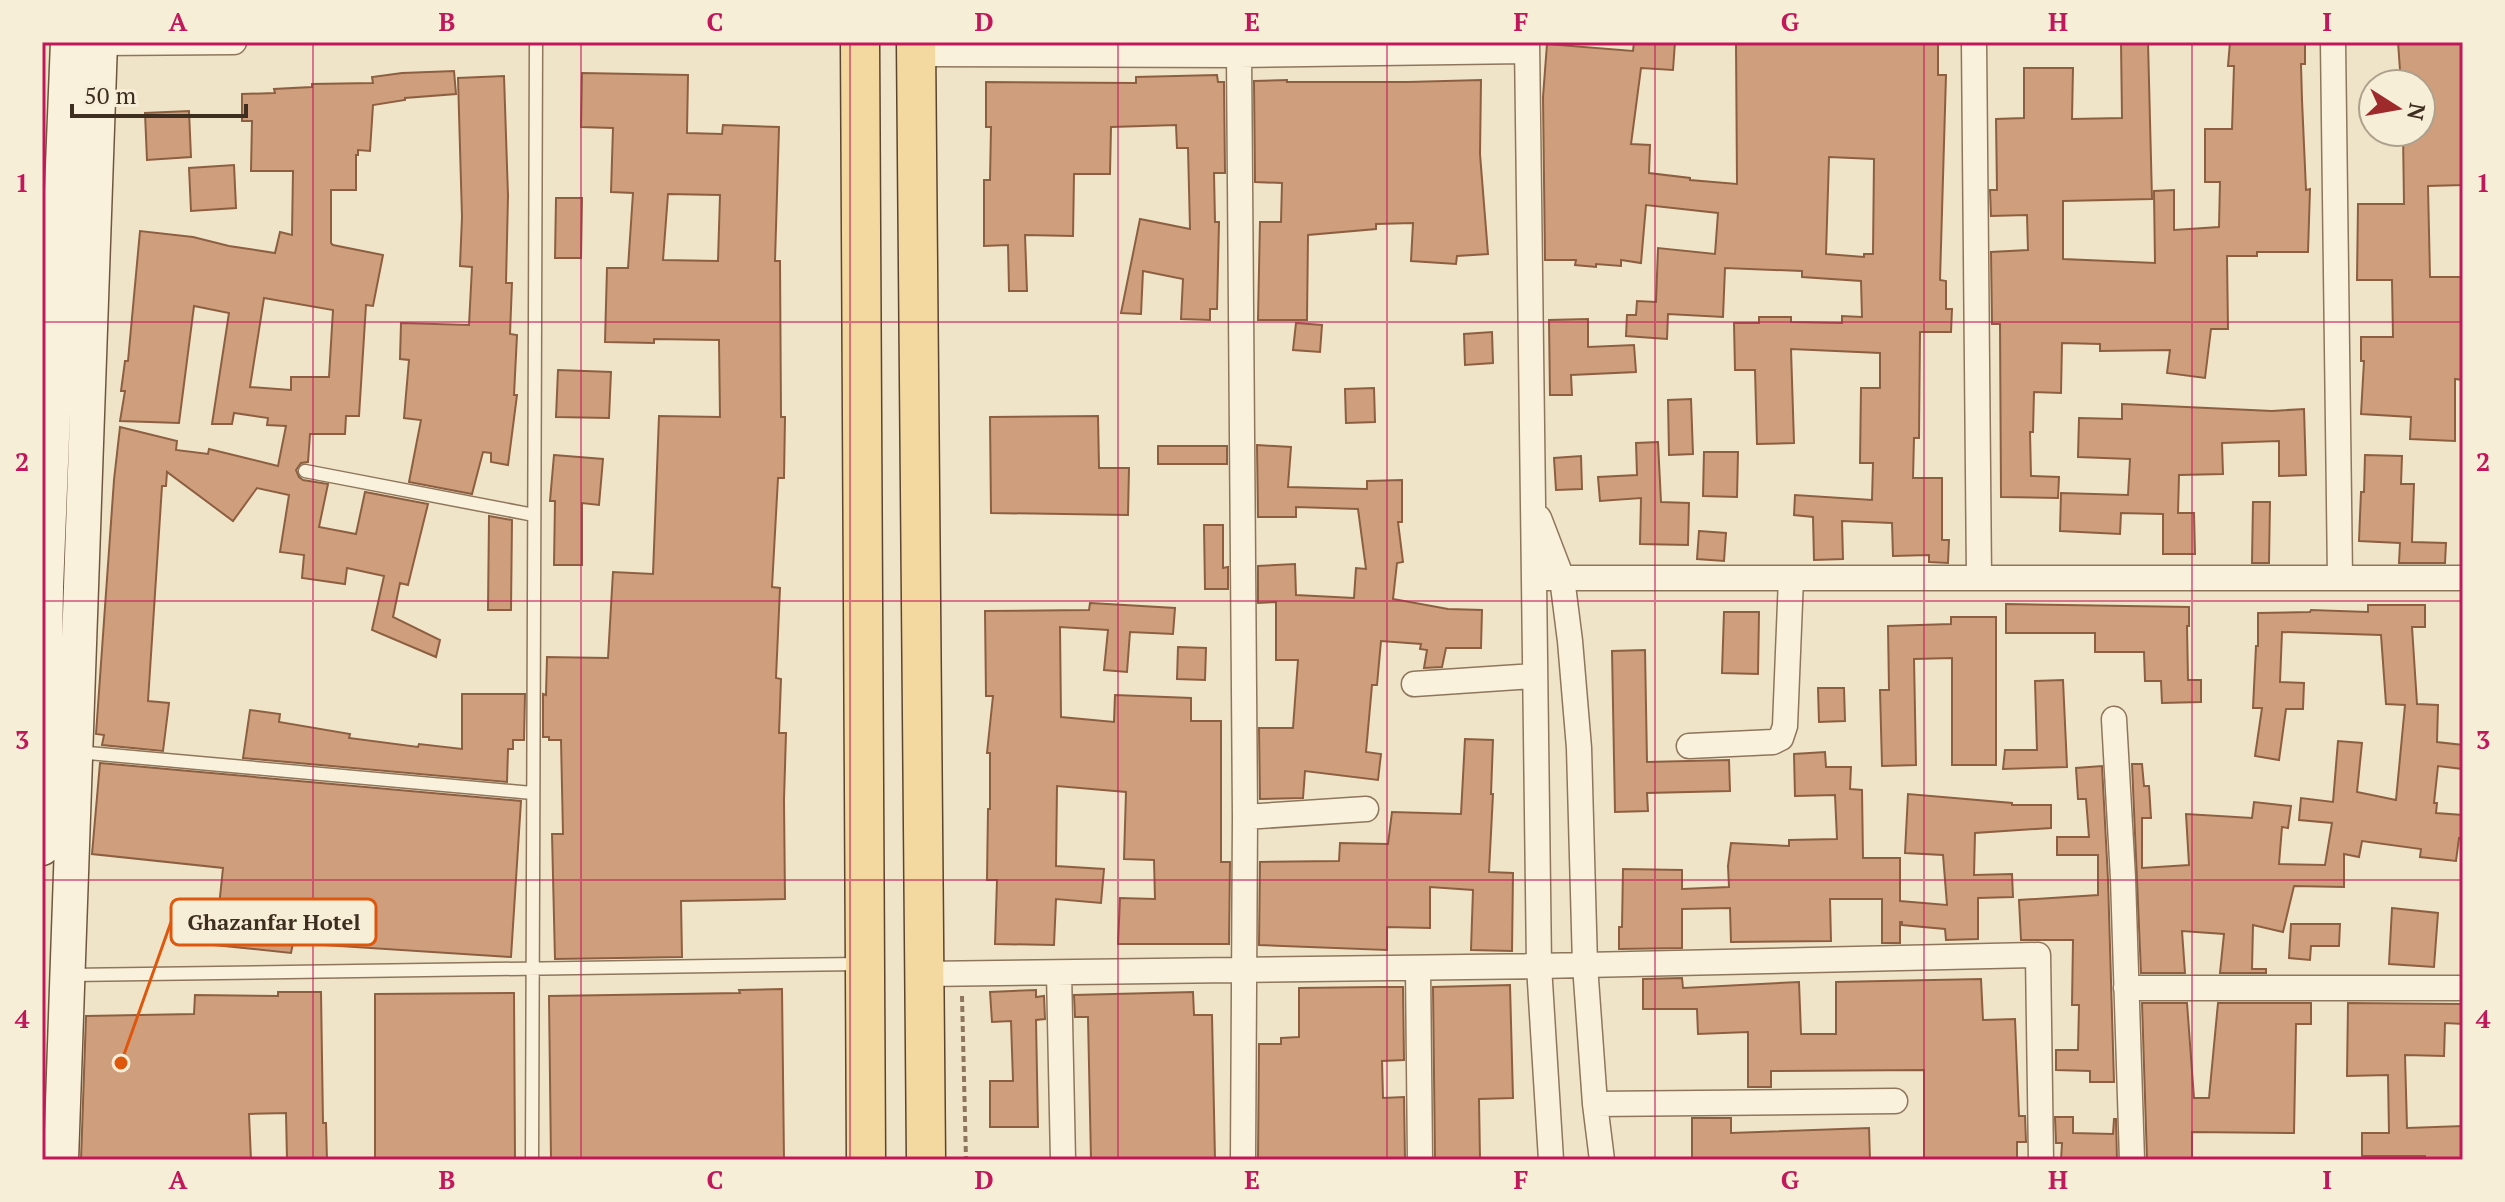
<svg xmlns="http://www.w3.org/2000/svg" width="2505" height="1202" viewBox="0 0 2505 1202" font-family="'PT Serif',serif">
<rect width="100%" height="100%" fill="#f0e4c8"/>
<path fill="#cf9f7d" stroke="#8d5f41" stroke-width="2" fill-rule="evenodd" d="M1634 42H1675L1673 70 1641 68 1631 144 1650 145 1649 173 1690 178V180L1737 184 1736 42H1938V75H1946L1940 280 1946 281V309H1952L1951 332H1920L1919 438H1914L1913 478H1942V540H1949L1948 563 1929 562V555L1893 556 1892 523 1842 521 1843 559 1814 560 1813 517 1794 515 1795 495 1872 500 1873 463H1860L1861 388H1880V353L1791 349 1794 443 1757 444 1755 370H1735L1734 323H1759V317H1791V322L1842 323V316L1862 317 1861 281 1802 277V271L1725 268 1723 317 1668 314 1667 339 1626 336 1627 315H1636L1637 301 1656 302 1658 248 1715 254 1718 213 1646 205 1641 263 1621 260V266L1596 264V267L1575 265 1576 260H1545L1543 97 1547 44 1633 51ZM1829 157 1874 159 1873 254H1864V257L1826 254Z
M2121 42H2148L2152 199 2063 201V259L2155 263 2154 191 2174 190V230L2219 227 2220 182H2205V129H2232L2234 66H2228L2230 42H2305V64H2301L2302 100 2306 190 2310 189 2308 252H2257V256H2227L2228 329H2211L2205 378 2167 373 2170 350 2100 351V344L2062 343 2061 393 2034 392 2033 432H2030L2031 476 2059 477 2058 498 2001 497 2000 324H1992L1991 252 2028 250 2027 215 1991 216 1990 190H1997L1996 119 2024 118V68H2073L2072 119 2122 118Z
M2398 42H2463V185L2428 186 2430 277H2463V380L2455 379V441L2410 439 2411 417 2361 414 2364 361H2361V337H2393L2392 280H2357L2358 204H2404L2403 132H2421V84H2401Z
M454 71 456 94 405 98V100L373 105 370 151 358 150V155H356V190H331V243L333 245 383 255 373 306 366 305 359 416H346L345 434H310L308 462 301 463 296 470 299 477 303 480 328 484 319 527 356 534 365 492 428 504 408 585 400 583 393 617 440 640 436 657 372 630 384 576 347 568 345 584 302 578 304 555 280 552 289 495 257 488 233 521 167 472 166 486H162L148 701 169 703 163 751 102 745 104 735 96 734 114 480 120 427 177 441 176 450 208 454 209 449 278 466 286 426 267 425 268 418 234 413 232 424H212L229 313 194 306 179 423 120 421 125 391H121L125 361H128L140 231 193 237 229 246 275 253 280 232 292 235 293 171H251L252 121H242V94L275 93 274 89 312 87V84L373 83 372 77 402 73ZM264 298 333 310 329 377H291V390L250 387Z
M582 73 688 75 687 133 722 134 723 125 779 127 775 261H780L781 417H785L784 478H778L772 587 780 588 776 678 781 679 779 733H786L784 800 785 899 681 901 682 957 555 959 552 834H563L561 740H549V737H543V694L546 695 547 657 608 658 613 572 653 574 659 416 720 417 719 340 654 339V343L605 342 607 268H628L633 193 611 192 613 128 581 127ZM668 194 720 195 718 261 663 260Z
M1217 75 1218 82H1224L1225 173H1214L1215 222H1219L1217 309H1210V320L1181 319 1183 279 1143 271 1141 314 1121 313 1140 219 1190 229 1188 148H1177L1176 125 1111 127 1110 174H1074L1073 236 1025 235 1027 291H1009L1008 245 984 246V180H990L991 127H986V82L1136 83V77Z
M504 76 508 196 506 283H512L510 334 517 335 514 395H517L508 465 491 462V453L483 452 472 494 409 482 421 420 404 418 409 360 400 359 401 323 469 325 472 267 460 266 462 217 458 78Z
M1287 80V82H1408L1481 80 1480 154 1488 254 1457 256 1456 264 1411 261 1413 223 1376 224V229L1308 235 1307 320H1258L1260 222H1281L1282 183 1255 182 1254 81Z
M189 111 191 157 147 160 145 113Z
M234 165 236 208 191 211 189 168Z
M556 198H582L581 258H555Z
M1588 319V347L1634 345 1636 372 1571 375 1572 395H1550L1549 320Z
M1296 323 1322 325 1320 352 1293 350Z
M1492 332 1493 363 1465 365 1464 334Z
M558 370 611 372 609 418 556 417Z
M1374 388 1375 422 1346 423 1345 389Z
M1691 399 1693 454 1669 455 1668 400Z
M2122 404 2272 411 2304 409 2306 475 2279 476V441L2222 443 2223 474 2179 475 2178 513H2194L2195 554H2163V514L2121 513 2120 534 2060 531 2061 493 2128 495 2130 459 2078 457 2079 418 2122 419Z
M1098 416 1099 468H1129L1128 515 991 513 990 417Z
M1658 442 1661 502 1689 503 1688 545 1640 544 1641 498 1600 501 1598 477 1637 475 1636 443Z
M1257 445 1291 447 1288 487 1367 489V481L1402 480V522H1398L1403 562 1397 563 1393 599 1448 609 1482 610 1481 648H1446L1442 667 1424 668 1427 650 1420 649 1421 644 1381 641 1377 685H1372L1366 752 1381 754 1378 780 1305 771 1303 798 1260 799 1259 728H1293L1298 660H1276V602L1258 603V566L1295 564 1296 595 1354 598 1356 568 1366 569 1358 509 1296 507V517H1258Z
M1158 446H1227V464H1158Z
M1704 452H1738L1737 497 1703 496Z
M554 455 603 459 599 505 582 503V565H554L555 501H550Z
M2365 455 2402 456 2401 484H2414L2412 542 2446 543 2445 563H2399L2400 543 2359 541 2361 492H2364Z
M1581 456 1582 489 1556 490 1554 458Z
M2253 502H2270L2269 563H2252Z
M489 516 512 520 511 610H488Z
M1204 525H1223V568L1228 567V589H1205Z
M1699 531 1726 533 1724 561 1697 559Z
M1090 603 1175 608 1173 634 1130 632 1127 672 1104 670 1108 630 1060 627 1061 717 1114 722 1115 695 1191 698V721H1221V862H1230L1229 944H1118L1120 898 1155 899 1154 860 1124 859 1126 792 1057 786 1056 866 1104 869 1101 903 1056 899 1054 945 995 944 997 880H987L988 809H990V753H987L993 696H986L985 611 1089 610Z
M2006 604 2189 607V626H2187L2188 680H2201V702L2162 703 2161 681H2145L2144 652H2095V633H2006Z
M2368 605H2425V627H2412L2417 704 2438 705 2437 742 2463 745V769L2438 766 2434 803H2437L2436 813 2463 815V839L2459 838 2456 861 2420 857 2421 849 2362 841 2359 857 2344 854V887L2294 886 2283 932 2253 925 2252 969H2266V973H2220L2224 934 2182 931 2185 973H2141L2132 764H2142L2144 786H2149L2151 818H2142V868L2189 865 2186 814 2252 818 2254 802 2291 806 2288 828 2282 827 2279 864 2325 865 2332 823 2299 820 2301 798 2333 802 2338 741 2362 743 2357 792 2396 800 2405 705 2386 704 2381 635 2282 632 2280 682 2304 683 2303 709H2286L2279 760 2255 756 2262 708H2253L2256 646H2258V613L2310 612 2311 610 2368 612Z
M1724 612H1759L1758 674 1722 673Z
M1951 617H1996V765H1952V658L1914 659 1916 765 1882 766 1880 690H1889L1888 626 1951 624Z
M1178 647 1206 648 1205 680 1177 679Z
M1645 650 1647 762 1729 760 1730 791 1647 793 1648 811 1615 812 1612 651Z
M2063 680 2067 767 2003 769 2005 750H2037L2035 681Z
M1818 688H1844L1845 721 1819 722Z
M462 694H525L524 740H513V749H508L507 782 243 758 250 710 280 714 279 722 350 734 349 738 418 747 419 744 462 749Z
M1465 739 1493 740 1491 794H1493L1489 872 1513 873 1512 951 1471 950 1473 890 1430 887V928L1387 927V950L1259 945 1260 862 1339 861 1340 843 1388 844 1392 812 1461 814Z
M1825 752 1826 767H1851L1850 789 1862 790 1863 858H1900V901L1947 905 1943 855 1905 853 1908 794 2012 803V805H2051V828L1975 833 1974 875 2012 874 2013 897 1978 898V939L1946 940 1945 929 1902 925V922H1900V943H1882V899H1830L1831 941 1731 942 1730 908 1682 909V948L1619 949V927H1622L1623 869 1682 870V889L1729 887 1728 866 1731 843 1789 846V840L1837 839 1835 795 1795 796 1794 754Z
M100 763 521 801 511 957 293 943 291 953 215 945 223 868 92 854Z
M2102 766 2108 879 2114 1082H2090V1071L2056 1070V1050H2078L2079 1005H2072L2073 940H2021L2019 900 2098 895V855H2057V837H2089L2086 799H2078L2076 768Z
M2392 908 2438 913 2434 967 2389 964Z
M2291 924H2340L2339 946H2311L2310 960 2289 958Z
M1682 978 1683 988 1799 982 1801 1034H1836V982L1981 979 1983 1020 2015 1019 2019 1116H2025L2026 1142H2017V1160H1924V1070L1771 1071V1087H1748V1032L1698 1034 1697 1009H1643V979Z
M1510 985 1513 1098 1479 1099 1480 1160H1435L1433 987Z
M1379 987H1403L1404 1060 1382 1061 1383 1098 1404 1097 1405 1160H1258L1259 1044H1281V1038L1299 1037V988Z
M782 989 784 1160H551L549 996 740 993 739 990Z
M1036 990V997L1044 996 1045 1019 1036 1020 1038 1127H990V1081H1013L1011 1021 992 1022 990 992Z
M278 992H321L323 1123H326L327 1160H287L286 1113 249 1114 251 1160H81L86 1016 194 1014 195 995 278 996Z
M1193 992 1194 1015H1212L1215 1160H1091L1088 1017H1075L1074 995Z
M514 993 515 1160H375V994Z
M2142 1003H2187L2194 1098H2209L2218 1003H2311V1024H2296L2294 1133 2192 1132V1160H2147Z
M2348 1003 2463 1004V1024L2445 1023 2444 1056 2405 1055 2407 1128 2463 1126V1160H2425V1156H2362V1133H2389L2388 1075 2347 1076Z
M2055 1117H2073V1133L2113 1134 2114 1119H2116L2117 1160H2061L2062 1143H2056Z
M1692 1118H1731V1133L1869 1128 1870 1160H1692Z"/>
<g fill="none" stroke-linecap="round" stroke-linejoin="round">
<g stroke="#8d765c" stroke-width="15">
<path id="lane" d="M305 471 534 515
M77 752 532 793
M70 975 860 964
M532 1160 536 42"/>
</g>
<g stroke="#8d765c" stroke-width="27">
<path id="street" d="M1527 42 1539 966 1551 1160
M1974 42 1979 578
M2333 42 2340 578
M100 43 234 42
M916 54 1239 55 1527 51
M1239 55 1245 817 1243 1160
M1539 518 1562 578 1570 641 1579 748 1585 965 1595 1104 1602 1160
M1534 578H2463
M1414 684 1534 676
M2114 719 2123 878 2132 1160
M1689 746 1773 742 1781 738 1785 726 1791 578
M1245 817 1366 809
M1418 968 1420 1160
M1059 973 1063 1160
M925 974 1539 966 2038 955 2041 1160
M2126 988H2458
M1595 1104 1895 1101"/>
</g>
<g stroke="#6f573f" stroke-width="37">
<path id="secondary" d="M42 848 46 587 68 42
M61 1160 100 42"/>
</g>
<g stroke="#5b4430" stroke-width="41">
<path id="primary" d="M860 42 866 1160
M916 42 926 1160"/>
</g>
<path stroke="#8d765c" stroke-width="4" stroke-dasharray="6 4" stroke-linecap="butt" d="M962 996 966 1160"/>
<use href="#lane" stroke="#faf1dc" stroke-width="12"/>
<use href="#street" stroke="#faf1dc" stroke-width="24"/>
<use href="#secondary" stroke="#faf1dc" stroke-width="34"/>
<use href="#primary" stroke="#f3d9a0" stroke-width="38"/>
</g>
<path fill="none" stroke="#c2185b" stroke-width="2" stroke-opacity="0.55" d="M313 42V1160M581 42V1160M850 42V1160M1118 42V1160M1387 42V1160M1655 42V1160M1924 42V1160M2192 42V1160M42 322H2463M42 601H2463M42 880H2463"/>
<path fill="none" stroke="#df570d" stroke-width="3" d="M121 1063L171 922"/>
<circle fill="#df570d" stroke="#f7eed8" stroke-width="3" cx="121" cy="1063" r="8"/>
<rect fill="#f7eed8" stroke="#df570d" stroke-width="3" x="171" y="899" width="205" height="46" rx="8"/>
<g font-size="22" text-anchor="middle" font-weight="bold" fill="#3d2e20">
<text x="274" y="930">Ghazanfar Hotel</text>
</g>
<rect width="2505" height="1202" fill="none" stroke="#f7eed8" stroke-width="88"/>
<g transform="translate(2397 108) rotate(101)"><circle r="38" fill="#f7eed8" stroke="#ada18e" stroke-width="2"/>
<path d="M0-6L14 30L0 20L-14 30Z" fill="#9e2a2b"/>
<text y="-12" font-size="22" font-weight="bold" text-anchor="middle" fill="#3d2e20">N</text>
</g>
<path d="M72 104v12h174v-12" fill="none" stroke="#3d2e20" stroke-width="4"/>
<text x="84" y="104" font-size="24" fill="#3d2e20" stroke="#f7eed8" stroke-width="6" paint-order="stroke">50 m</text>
<rect x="44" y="44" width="2417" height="1114" fill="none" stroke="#c2185b" stroke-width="3"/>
<g font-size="26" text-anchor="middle" font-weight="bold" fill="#c2185b">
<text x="178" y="31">A</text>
<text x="447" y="31">B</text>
<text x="715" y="31">C</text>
<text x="984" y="31">D</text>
<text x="1252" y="31">E</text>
<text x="1521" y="31">F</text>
<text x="1790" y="31">G</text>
<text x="2058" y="31">H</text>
<text x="2327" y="31">I</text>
<text x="22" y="192">1</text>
<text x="2483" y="192">1</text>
<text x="22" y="471">2</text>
<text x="2483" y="471">2</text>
<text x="22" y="749">3</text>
<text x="2483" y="749">3</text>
<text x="22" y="1028">4</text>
<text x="2483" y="1028">4</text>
<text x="178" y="1189">A</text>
<text x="447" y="1189">B</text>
<text x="715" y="1189">C</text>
<text x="984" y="1189">D</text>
<text x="1252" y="1189">E</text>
<text x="1521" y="1189">F</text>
<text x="1790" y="1189">G</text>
<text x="2058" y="1189">H</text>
<text x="2327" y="1189">I</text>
</g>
</svg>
